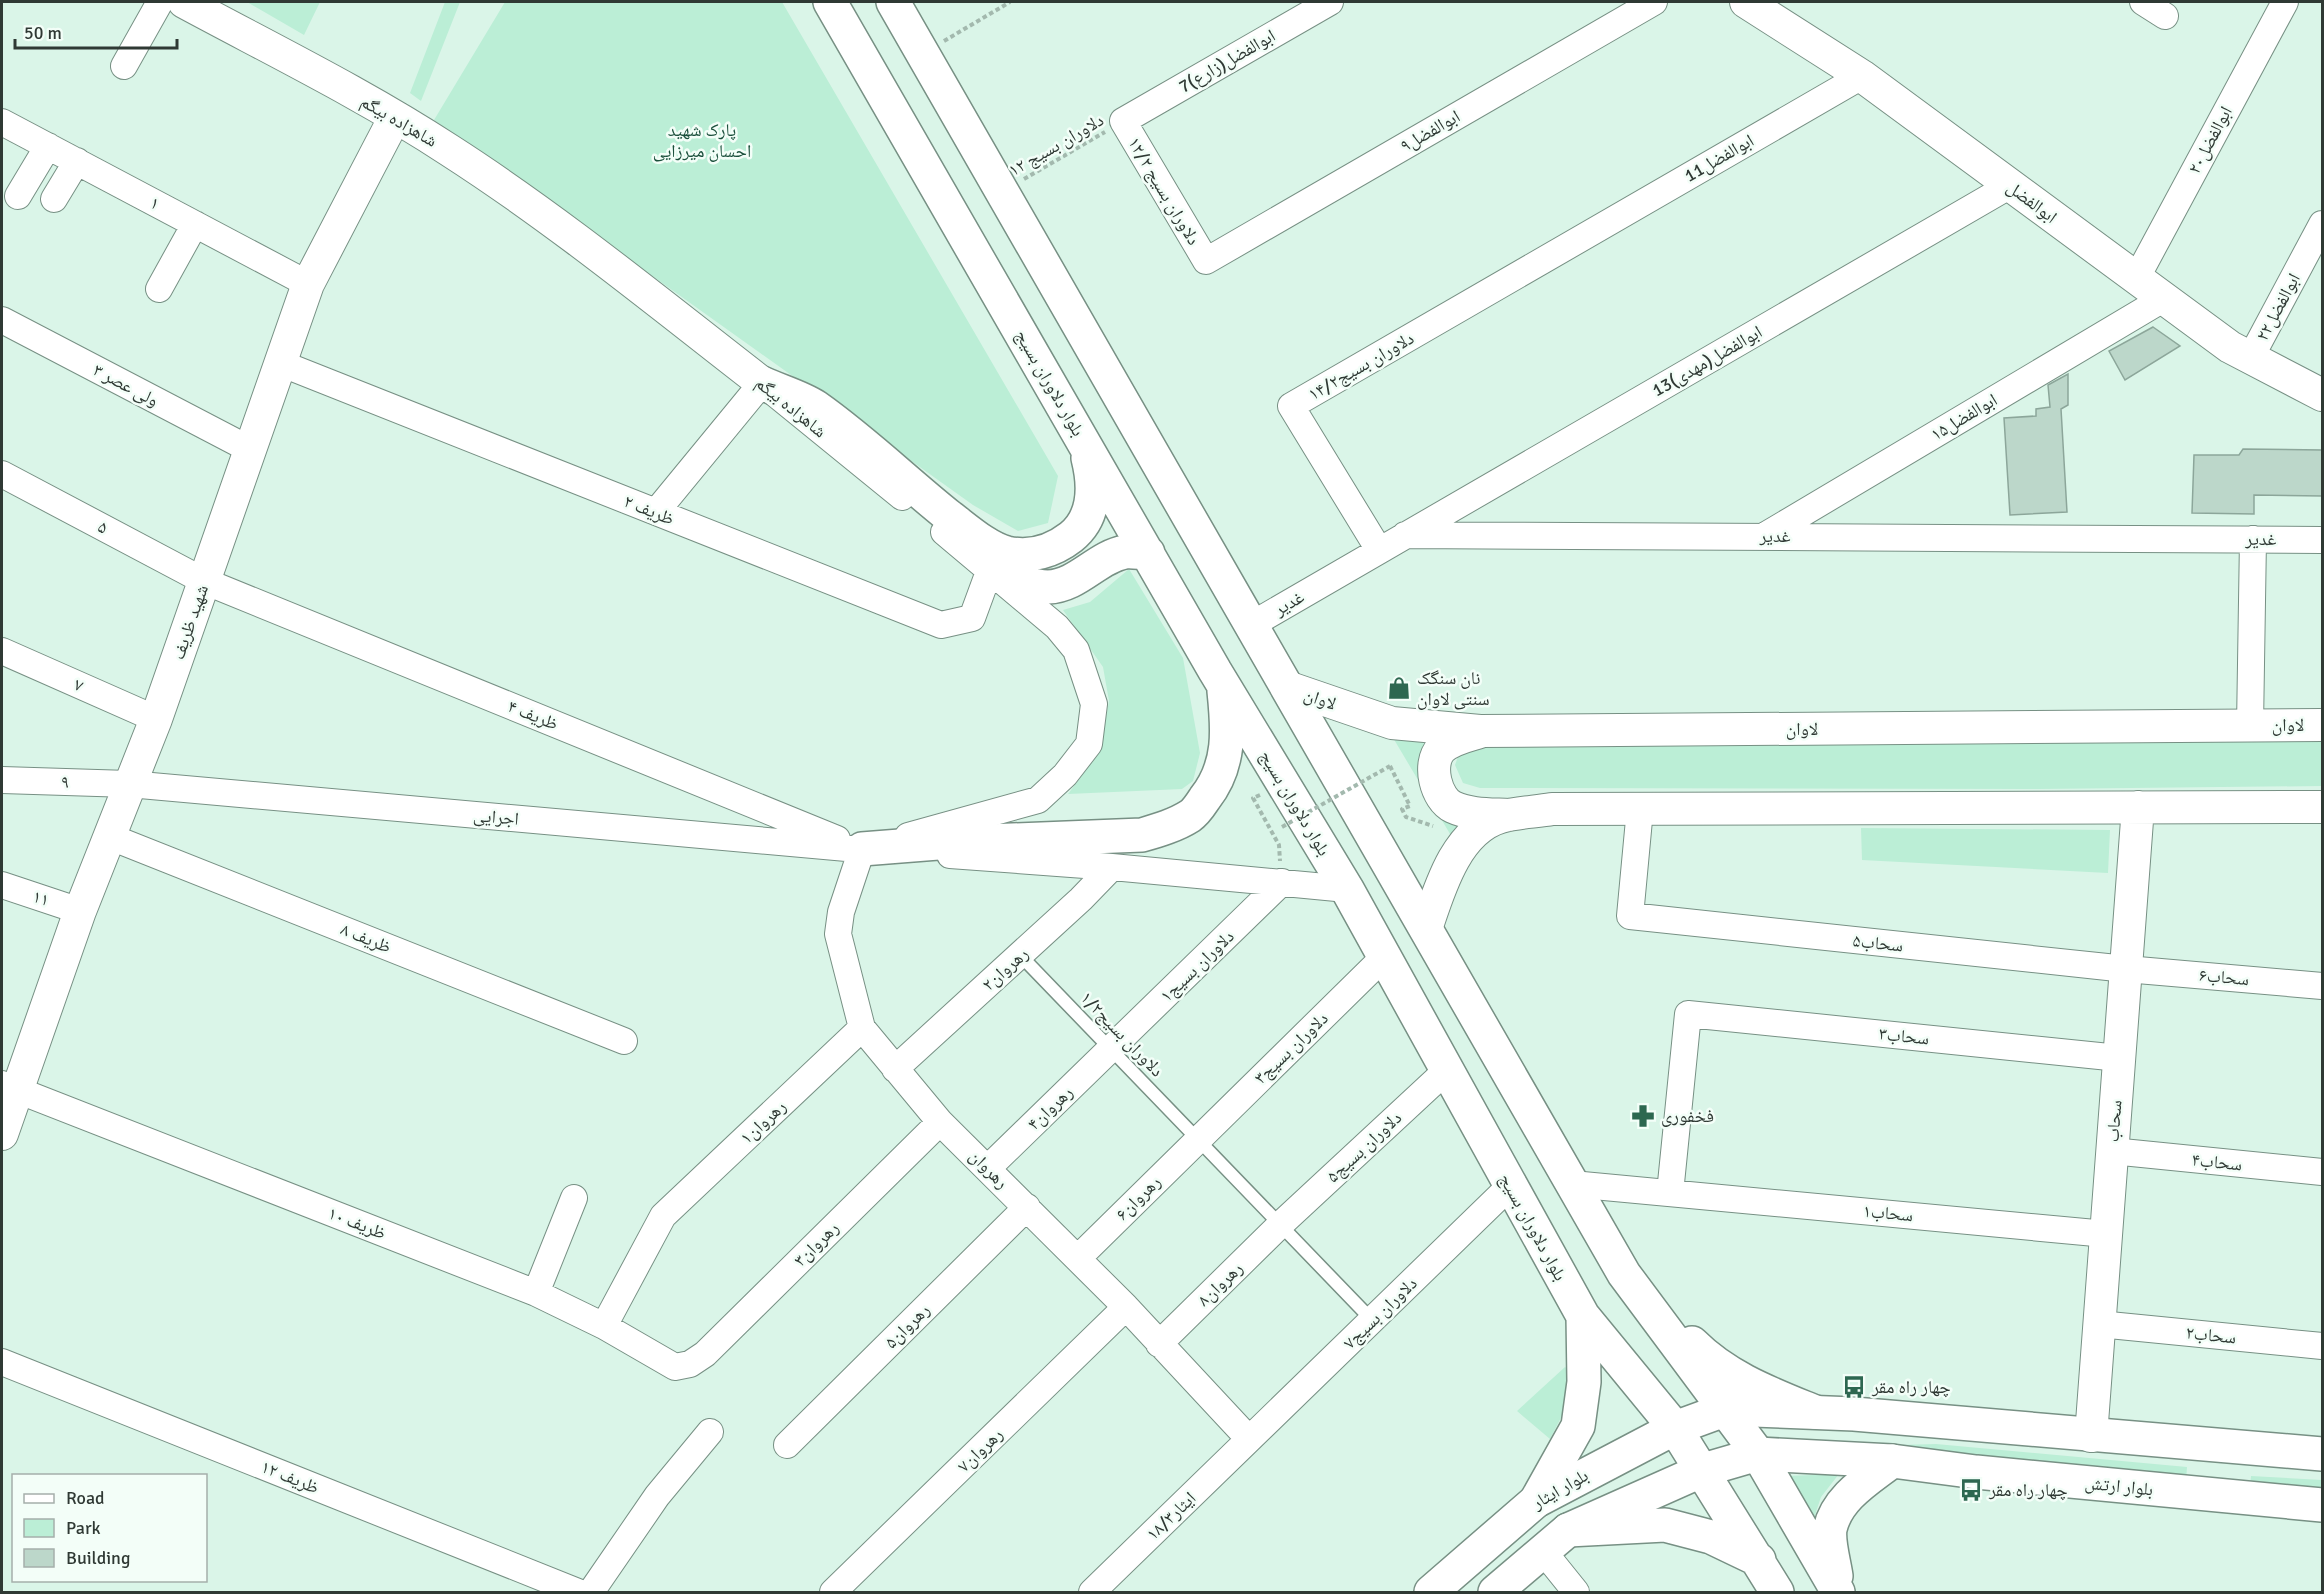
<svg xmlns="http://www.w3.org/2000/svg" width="2324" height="1594" viewBox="0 0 2324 1594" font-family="Signika,'Noto Naskh Arabic',sans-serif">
<rect width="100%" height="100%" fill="#daf5e8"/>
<path fill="#bbeed6" d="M247 2H320L304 35Z
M445 2H460L421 101 410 93Z
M505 2H782L1058 476 1048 523 1018 531 973 505 434 120Z
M1129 569 1183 658 1200 753 1193 781 1182 789 1068 794 1100 752 1109 701 1103 667 1063 610 1090 602Z
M1389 731 1433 737 1466 817 1456 844Z
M2322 734V786L2040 789 1480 788 1463 783 1455 765 1461 748 1481 741Z
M1861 828 2110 830 2108 873 1862 860Z
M1565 1367 1572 1372 1567 1406 1550 1439 1517 1411Z
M1795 1439 1862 1446 1936 1444 2187 1467 2186 1481 1791 1440Z
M1839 1474 1821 1497 1812 1524 1787 1476Z
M2251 1476 2322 1480V1493L2250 1487Z"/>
<path fill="#bcd7ca" stroke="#8ca69a" stroke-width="1.5" d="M2153 327 2180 346 2125 380 2109 351Z
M2068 374V405L2061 409 2067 512 2010 515 2004 418 2036 416V409L2050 407 2048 385Z
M2243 449 2322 450V496L2254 495V514L2192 513 2194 455H2239Z"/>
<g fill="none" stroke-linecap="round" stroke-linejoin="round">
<g stroke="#779084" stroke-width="15">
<path id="service" d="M1020 955 1372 1320"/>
</g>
<g stroke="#779084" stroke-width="28">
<path id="minor" d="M1330 2 1123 121 1206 261 1654 2
M2143 2 2165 16
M124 66 160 2
M2 122 308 284
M18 196 48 146
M54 199 77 161
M2136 279 2285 2
M159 289 195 224
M2 320 251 450
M2251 357 2322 224
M280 363 941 625 972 618 990 569
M2 474 204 581 837 839
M656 512 762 383 902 497
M1405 535 2322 540
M1766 535 2163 299
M1379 550 1291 406 1862 76
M1251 625 2009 186
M2 651 156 719
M2250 726 2253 539
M2 780 129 784 880 851
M1640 809 1630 916 2126 969 2322 986
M108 836 624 1041
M908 836 1038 800 1065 775 1089 744 1094 704 1076 650 1057 627 944 532
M862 849 841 912 838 934 862 1028 940 1122 1126 1307 1249 1439
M950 855 1112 867 1347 889
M2 885 80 911
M895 1069 1081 899 1112 867
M2 1084 536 1293 604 1326 675 1367 690 1364 705 1354 940 1122
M2112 1151 2322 1172
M988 1168 1282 882
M1572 1184 2106 1234
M1670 1193 1688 1014 2119 1058
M1078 1258 1384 957
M536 1293 574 1198
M2099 1324 2322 1346
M604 1326 663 1216 862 1028
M1159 1344 1281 1224 1448 1069
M2 1362 578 1592
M787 1445 1027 1207
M1543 1551 1576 1592
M591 1592 657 1496 710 1432
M833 1592 1126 1307
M1092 1592 1510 1186"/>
</g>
<g stroke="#779084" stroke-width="34">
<path id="tertiary" d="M184 2C273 50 365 95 449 150 558 220 660 304 762 383
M1746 2 1862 76 2230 347 2322 395
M1287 687 1392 723 1480 731 2322 725
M1480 732C1467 736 1451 739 1441 749 1427 764 1436 799 1453 807 1470 815 1491 814 1509 815
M1426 929C1439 890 1456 830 1501 817 1517 812 1536 812 1552 809L2322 807
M2 1134 80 911 156 719 308 284 395 117
M2091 1436 2138 807"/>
</g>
<g stroke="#779084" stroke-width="36">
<path id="secondary" d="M1431 1592 1536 1501 1675 1428 1727 1409 1854 1414 2322 1454
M1495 1592 1568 1530 1703 1470 1758 1454 1892 1461 1976 1472 2322 1505"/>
</g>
<g stroke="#779084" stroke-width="36">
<path id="primary" d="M830 2 1215 671 1347 889 1583 1316 1675 1428 1777 1592
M893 2 1624 1274 1758 1454 1838 1592
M762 383C779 391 801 397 816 407 863 440 905 481 950 517 966 529 987 548 1007 553 1030 558 1053 551 1071 537 1096 517 1095 486 1088 458
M990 569C1008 576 1029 587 1048 587 1078 586 1097 557 1125 552 1132 551 1141 553 1148 553
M862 849 938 843 1142 835C1159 830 1176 825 1190 816 1196 812 1201 804 1205 798 1231 765 1228 729 1224 691
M1692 1343C1727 1378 1771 1394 1815 1412
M1536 1501 1578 1426 1584 1382 1583 1316
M1568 1530 1665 1525 1711 1537 1759 1560
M1836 1576C1834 1562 1828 1542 1830 1529 1837 1497 1869 1479 1892 1461"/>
</g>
<path stroke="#a3b9ae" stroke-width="4" stroke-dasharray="4.5 3" stroke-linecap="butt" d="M944 41 1010 2
M1024 179 1105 132
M1390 766 1410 806 1402 809 1406 817 1433 826
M1260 795 1253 798 1279 845 1280 861"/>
<use href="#service" stroke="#fff" stroke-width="12"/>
<use href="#minor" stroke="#fff" stroke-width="26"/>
<use href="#tertiary" stroke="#fff" stroke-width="32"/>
<use href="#secondary" stroke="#fff" stroke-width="33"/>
<use href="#primary" stroke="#fff" stroke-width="33"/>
<path stroke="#a3b9ae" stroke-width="4" stroke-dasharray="4.5 3" stroke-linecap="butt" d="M1282 827 1390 766"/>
</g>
<defs>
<g id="shop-bare" transform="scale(1.8)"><path d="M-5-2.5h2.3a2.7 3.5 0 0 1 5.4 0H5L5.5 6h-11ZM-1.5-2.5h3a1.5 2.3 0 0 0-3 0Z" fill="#2d6750" stroke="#f3fef8" stroke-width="2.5" paint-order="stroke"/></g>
<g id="pharmacy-bare" transform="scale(1.8)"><path d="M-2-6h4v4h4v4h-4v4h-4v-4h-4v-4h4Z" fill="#2d6750" stroke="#f3fef8" stroke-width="2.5" paint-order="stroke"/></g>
<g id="bus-bare" transform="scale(1.8)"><path d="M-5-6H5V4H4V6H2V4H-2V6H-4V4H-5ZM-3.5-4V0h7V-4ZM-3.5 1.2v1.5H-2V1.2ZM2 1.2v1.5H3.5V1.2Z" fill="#2d6750" stroke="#f3fef8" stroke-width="2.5" paint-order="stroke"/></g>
</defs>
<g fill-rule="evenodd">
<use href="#shop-bare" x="1399" y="688"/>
<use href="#pharmacy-bare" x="1643" y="1116"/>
<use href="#bus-bare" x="1854" y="1387"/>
<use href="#bus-bare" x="1971" y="1490"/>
</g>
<g text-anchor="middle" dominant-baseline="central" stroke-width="5" stroke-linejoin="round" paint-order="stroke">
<g font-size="18" fill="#2f3934" stroke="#f3fef8">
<text transform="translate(1227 61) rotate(-30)">7ابوالفضل(زارع)</text>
<text transform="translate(399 121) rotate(30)">شاهزاده بیگم</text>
<text transform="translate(1430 131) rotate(-30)">ابوالفضل۹</text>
<text transform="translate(2210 140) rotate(-62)">ابوالفضل۲۰</text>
<text transform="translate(1056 145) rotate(-30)">دلاوران بسیج ۱۲</text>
<text transform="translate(1719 158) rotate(-30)">11ابوالفضل</text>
<text transform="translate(1164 191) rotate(59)">دلاوران بسیج ۱۲/۲</text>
<text transform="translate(2032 202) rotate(37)">ابوالفضل</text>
<text transform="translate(155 203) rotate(28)">۱</text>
<text transform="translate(2278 307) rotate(-62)">ابوالفضل۲۲</text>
<text transform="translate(1707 361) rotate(-30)">13ابوالفضل(مهدی)</text>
<text transform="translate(1361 366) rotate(-30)">۱۴/۲دلاوران بسیج</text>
<text transform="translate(1050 383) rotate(60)">بلوار دلاوران بسیج</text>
<text transform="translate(126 385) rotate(28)">ولی عصر ۳</text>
<text transform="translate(791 407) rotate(39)">شاهزاده بیگم</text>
<text transform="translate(1964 417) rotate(-31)">ابوالفضل۱۵</text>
<text transform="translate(649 510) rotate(22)">ظریف ۲</text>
<text transform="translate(103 527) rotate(28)">۵</text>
<text x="1775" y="536">غدیر</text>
<text transform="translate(2261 539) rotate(1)">غدیر</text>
<text transform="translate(1289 603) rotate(-30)">غدیر</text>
<text transform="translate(190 622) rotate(-71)">شهید ظریف</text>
<text transform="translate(79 685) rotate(24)">۷</text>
<text transform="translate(1320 699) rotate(19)">لاوان</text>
<text transform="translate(533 715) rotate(22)">ظریف ۴</text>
<text x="2288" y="725">لاوان</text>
<text x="1802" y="729">لاوان</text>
<text transform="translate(65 782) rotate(2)">۹</text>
<text transform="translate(1295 803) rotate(59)">بلوار دلاوران بسیج</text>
<text transform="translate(496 817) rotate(5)">اجرایی</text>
<text transform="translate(41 898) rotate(18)">۱۱</text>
<text transform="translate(366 938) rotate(22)">ظریف ۸</text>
<text transform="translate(1878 943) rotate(6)">۵سحاب</text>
<text transform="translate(1197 966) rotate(-44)">دلاوران بسیج۱</text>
<text transform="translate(1005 969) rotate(-42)">رهروان۲</text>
<text transform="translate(2224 977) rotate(5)">۶سحاب</text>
<text transform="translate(1122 1034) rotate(46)">دلاوران بسیج۱/۲</text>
<text transform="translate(1904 1036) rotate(6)">۳سحاب</text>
<text transform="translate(1291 1048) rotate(-44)">دلاوران بسیج۳</text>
<text transform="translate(1050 1108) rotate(-44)">رهروان۴</text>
<text transform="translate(2114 1121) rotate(-86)">سحاب</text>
<text transform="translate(763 1122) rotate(-43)">رهروان۱</text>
<text transform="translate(1364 1147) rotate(-43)">دلاوران بسیج۵</text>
<text transform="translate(2217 1162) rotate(6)">۴سحاب</text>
<text transform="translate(989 1169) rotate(45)">رهروان</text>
<text transform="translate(1138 1198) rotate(-45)">رهروان۶</text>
<text transform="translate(1888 1213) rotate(5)">۱سحاب</text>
<text transform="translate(357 1223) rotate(21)">ظریف ۱۰</text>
<text transform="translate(1533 1227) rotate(61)">بلوار دلاوران بسیج</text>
<text transform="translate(816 1244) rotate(-45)">رهروان۳</text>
<text transform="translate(1220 1284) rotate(-44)">رهروان۸</text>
<text transform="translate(1380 1313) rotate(-44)">دلاوران بسیج۷</text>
<text transform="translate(907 1326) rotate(-45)">رهروان۵</text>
<text transform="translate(2211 1335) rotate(6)">۲سحاب</text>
<text transform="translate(980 1450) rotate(-44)">رهروان۷</text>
<text transform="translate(290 1477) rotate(22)">ظریف ۱۲</text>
<text transform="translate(2119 1486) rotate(6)">بلوار ارتش</text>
<text transform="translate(1560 1489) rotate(-30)">بلوار ایثار</text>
<text transform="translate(1171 1516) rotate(-44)">ایثار۱۸/۳</text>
</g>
<g font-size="18" fill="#1b503c" stroke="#f3fef8">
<text x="702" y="130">پارک شهید<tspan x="702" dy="21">احسان میرزایی</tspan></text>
</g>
<g font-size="18" fill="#2f3934" stroke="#f3fef8" text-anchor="start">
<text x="1417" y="678">نان سنگک<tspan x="1417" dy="21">سنتی لاوان</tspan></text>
<text x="1661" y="1116">فخفوری</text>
<text x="1872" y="1387">چهار راه مقر‍</text>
<text x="1989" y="1490">چهار راه مقر</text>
</g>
</g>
<rect width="2324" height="1594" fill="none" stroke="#2f3934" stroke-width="6"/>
<rect x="12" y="1474" width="195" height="108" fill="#f3fef8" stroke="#a5afaa" stroke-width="1.5"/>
<rect x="24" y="1494" width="30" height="9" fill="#ffffff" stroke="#a5afaa" stroke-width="1.5"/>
<text x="66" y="1504" font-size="18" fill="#2f3934">Road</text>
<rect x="24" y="1519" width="30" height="18" fill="#bbeed6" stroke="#a5afaa" stroke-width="1.5"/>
<text x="66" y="1534" font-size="18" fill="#2f3934">Park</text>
<rect x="24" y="1549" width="30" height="18" fill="#bcd7ca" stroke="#a5afaa" stroke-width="1.5"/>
<text x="66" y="1564" font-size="18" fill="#2f3934">Building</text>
<path d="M15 39v9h162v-9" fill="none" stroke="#2f3934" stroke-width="3"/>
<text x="24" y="39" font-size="18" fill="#2f3934" stroke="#f3fef8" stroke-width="4.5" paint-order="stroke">50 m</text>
</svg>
